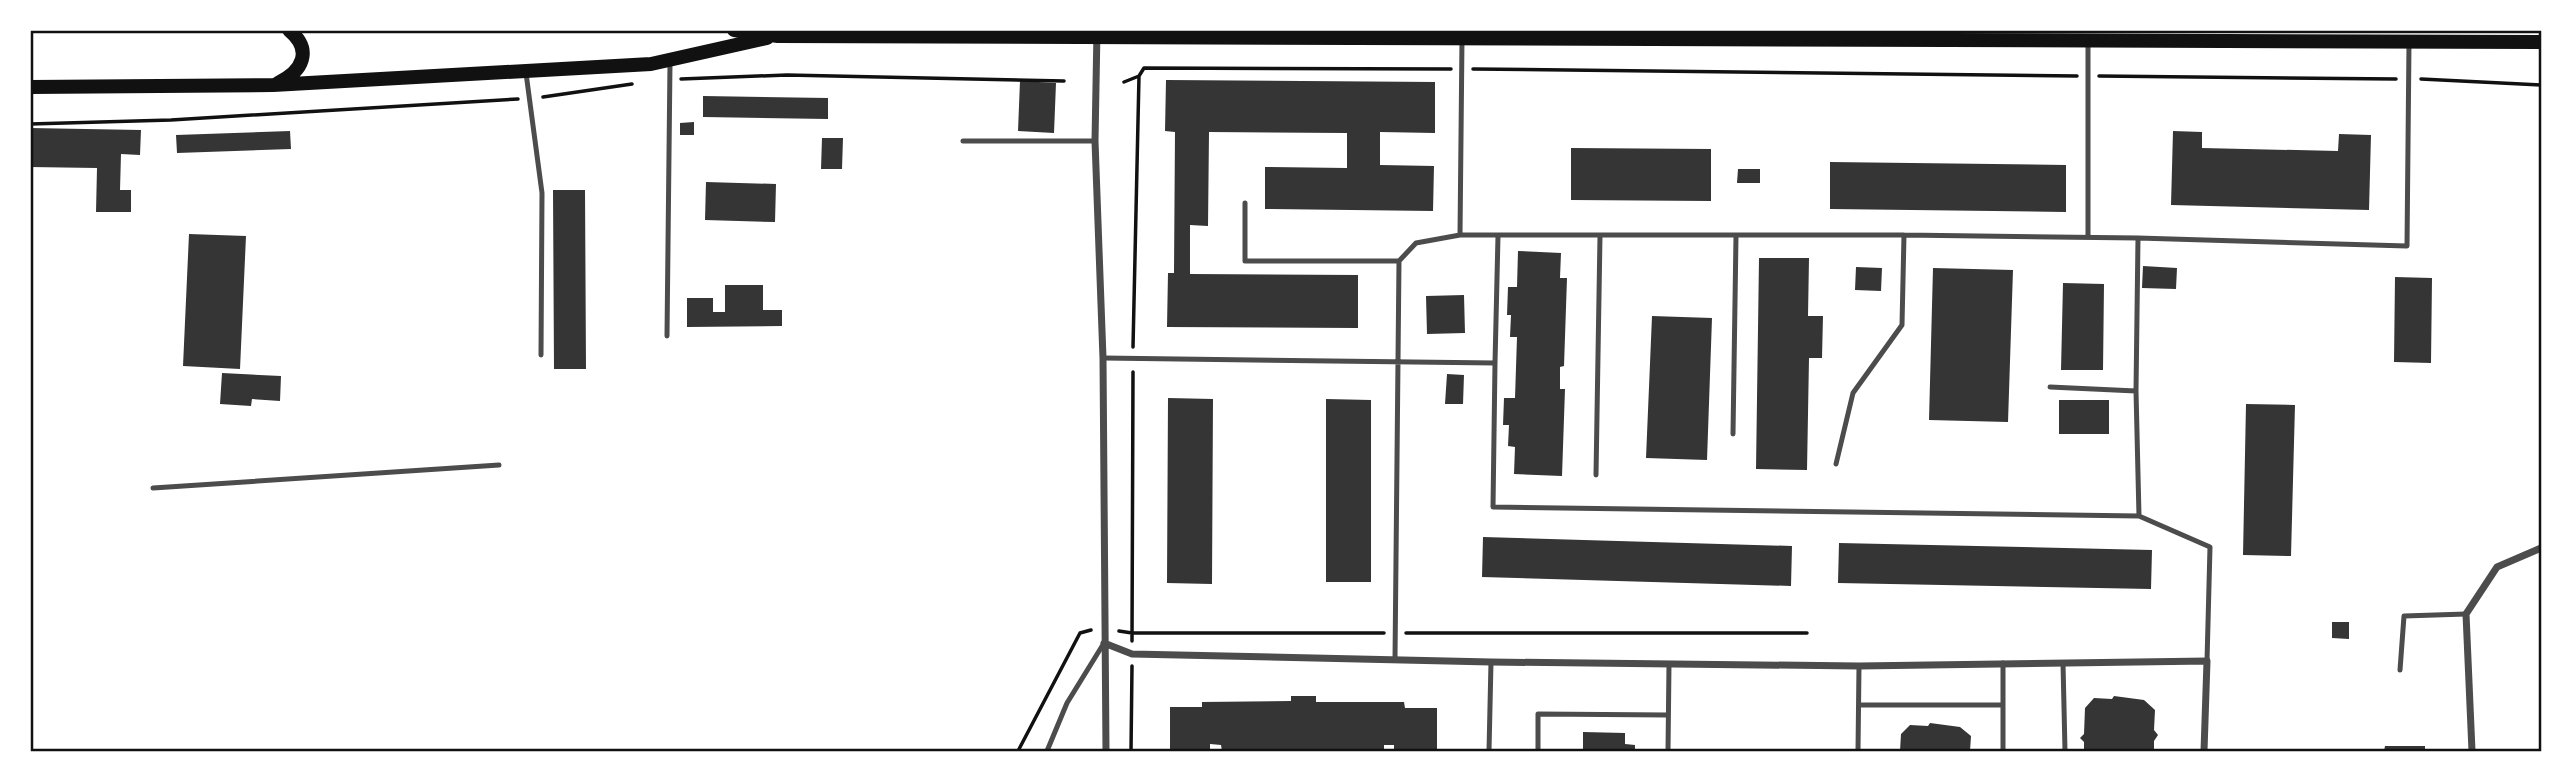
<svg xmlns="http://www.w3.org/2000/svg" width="2571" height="781" viewBox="0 0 2571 781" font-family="'DM Sans',sans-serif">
<rect width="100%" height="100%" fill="#fff"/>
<path fill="#353535" d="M1166 80 1435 82V133L1380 132V165L1434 166 1433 211 1265 209V167L1347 168V133L1209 132 1208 226 1190 225V274L1358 275V328L1167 327 1168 273H1174L1175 132 1165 131Z
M1020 81 1056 83 1054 133 1018 131Z
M703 96 828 98V119L703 117Z
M694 122V135H680V123Z
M30 128 141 130 140 155 121 154 120 190H131V212H96L97 168 30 167Z
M290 131 291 149 177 153 176 135Z
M2173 131 2202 132V148L2338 151 2339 134 2371 135 2369 210 2171 205Z
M822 138H843L842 169H821Z
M1571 148 1711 149V201L1571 200Z
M1830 162 2066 165V212L1830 209Z
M1738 169H1760V183H1737Z
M706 182 776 184 775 222 705 220Z
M553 190H585L586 369H554Z
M189 234 246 236 240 369 183 366Z
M1518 251 1561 253 1560 278H1567L1564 366 1560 367V389H1565L1562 476 1514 474 1515 447 1508 446 1509 425H1503L1504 398H1515L1517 337H1510L1511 315H1507L1508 287H1517Z
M1759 258H1809L1808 316H1823L1822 358H1809L1807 470 1756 469Z
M2143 266 2177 268 2176 289 2142 288Z
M1856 267 1882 268 1881 291 1855 290Z
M1933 268 2013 270 2008 422 1929 420Z
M2395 277 2432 278 2431 363 2394 362Z
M2063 283 2104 284 2103 370H2061Z
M725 285H763V310H782V326L687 327V298H713V312H725Z
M1464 295 1465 333 1427 334 1426 296Z
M1652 316 1712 318 1707 460 1646 458Z
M222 373 281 376 280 401 252 399 251 406 220 404Z
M1447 374 1464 375 1463 404H1445Z
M1168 398 1213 399 1212 584 1167 583Z
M1326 399 1371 400V582H1326Z
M2059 400H2109V434H2059Z
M2246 404 2295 405 2291 556 2243 555Z
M1483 537 1792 546 1791 586 1482 577Z
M1839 543 2152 550 2151 589 1838 583Z
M2332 622H2349V639L2332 638Z
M1291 696H1316V702H1404L1405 708H1437V751H1394V745H1384V751H1222L1221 745 1210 744V751H1170V707H1202V702L1291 701Z
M2114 696 2144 700 2155 710 2154 730 2158 735 2154 741V751H2084V742L2080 738 2084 734 2085 708 2094 698 2112 699Z
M1930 723 1960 727 1971 736 1970 751H1900L1901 734 1910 725 1928 726Z
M1583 732 1625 733V744L1635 745V751H1583Z
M2385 746H2425V751H2384Z"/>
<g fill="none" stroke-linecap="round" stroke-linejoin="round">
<path stroke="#111" stroke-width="3.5" d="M1473 69 2077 76
M2099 76 2396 79
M681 79 787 75 1064 81
M2421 79 2541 85
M1124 82 1139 76 1144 68 1451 69
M543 97 632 84
M30 124 171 120 518 99
M1133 347 1139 76
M1119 631 1132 633H1384
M1406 633H1807
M1132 641 1133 372
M1018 751 1080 633 1091 630
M1131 751 1132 666"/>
<path stroke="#4c4c4c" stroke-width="5" d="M1462 39 1460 235H1904L2138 238 2136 391 2139 516 2210 547 2207 661
M2088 42V237
M526 73 542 193 541 355
M963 141H1095
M1245 203V261H1399
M2138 238 2407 246 2409 43
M667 336 670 63
M1103 358 1495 363 1493 507 2139 516
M1495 363 1498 236
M2050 387 2136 391
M1733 434 1736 236
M1836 464 1853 393 1902 325 1904 235
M1596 475 1600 236
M153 488 499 465
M1395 659 1399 261 1416 243 1460 235
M2063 663 2065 751
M2400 670 2404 616 2466 614
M1859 705H2003
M1047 751 1067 703 1104 643
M1489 751 1491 662
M1538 751V714L1668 715
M1668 751 1669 664
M1858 751 1859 666
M2003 751V663"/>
<path stroke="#4c4c4c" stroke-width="7" d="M1097 30 1095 141 1103 358 1106 751
M1104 643 1132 654 1491 662 1859 666 2207 661 2204 751
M2472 751 2466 614 2497 567 2541 548"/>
<path stroke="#111" stroke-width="14" d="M734 30 778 36 2541 42
M278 83C303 71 313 50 289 30
M30 87 273 85 651 64 767 38"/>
</g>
<rect width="2571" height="781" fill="none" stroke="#ffffff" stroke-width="63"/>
<rect x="32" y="32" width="2508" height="718" fill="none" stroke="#111" stroke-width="2.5"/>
</svg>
